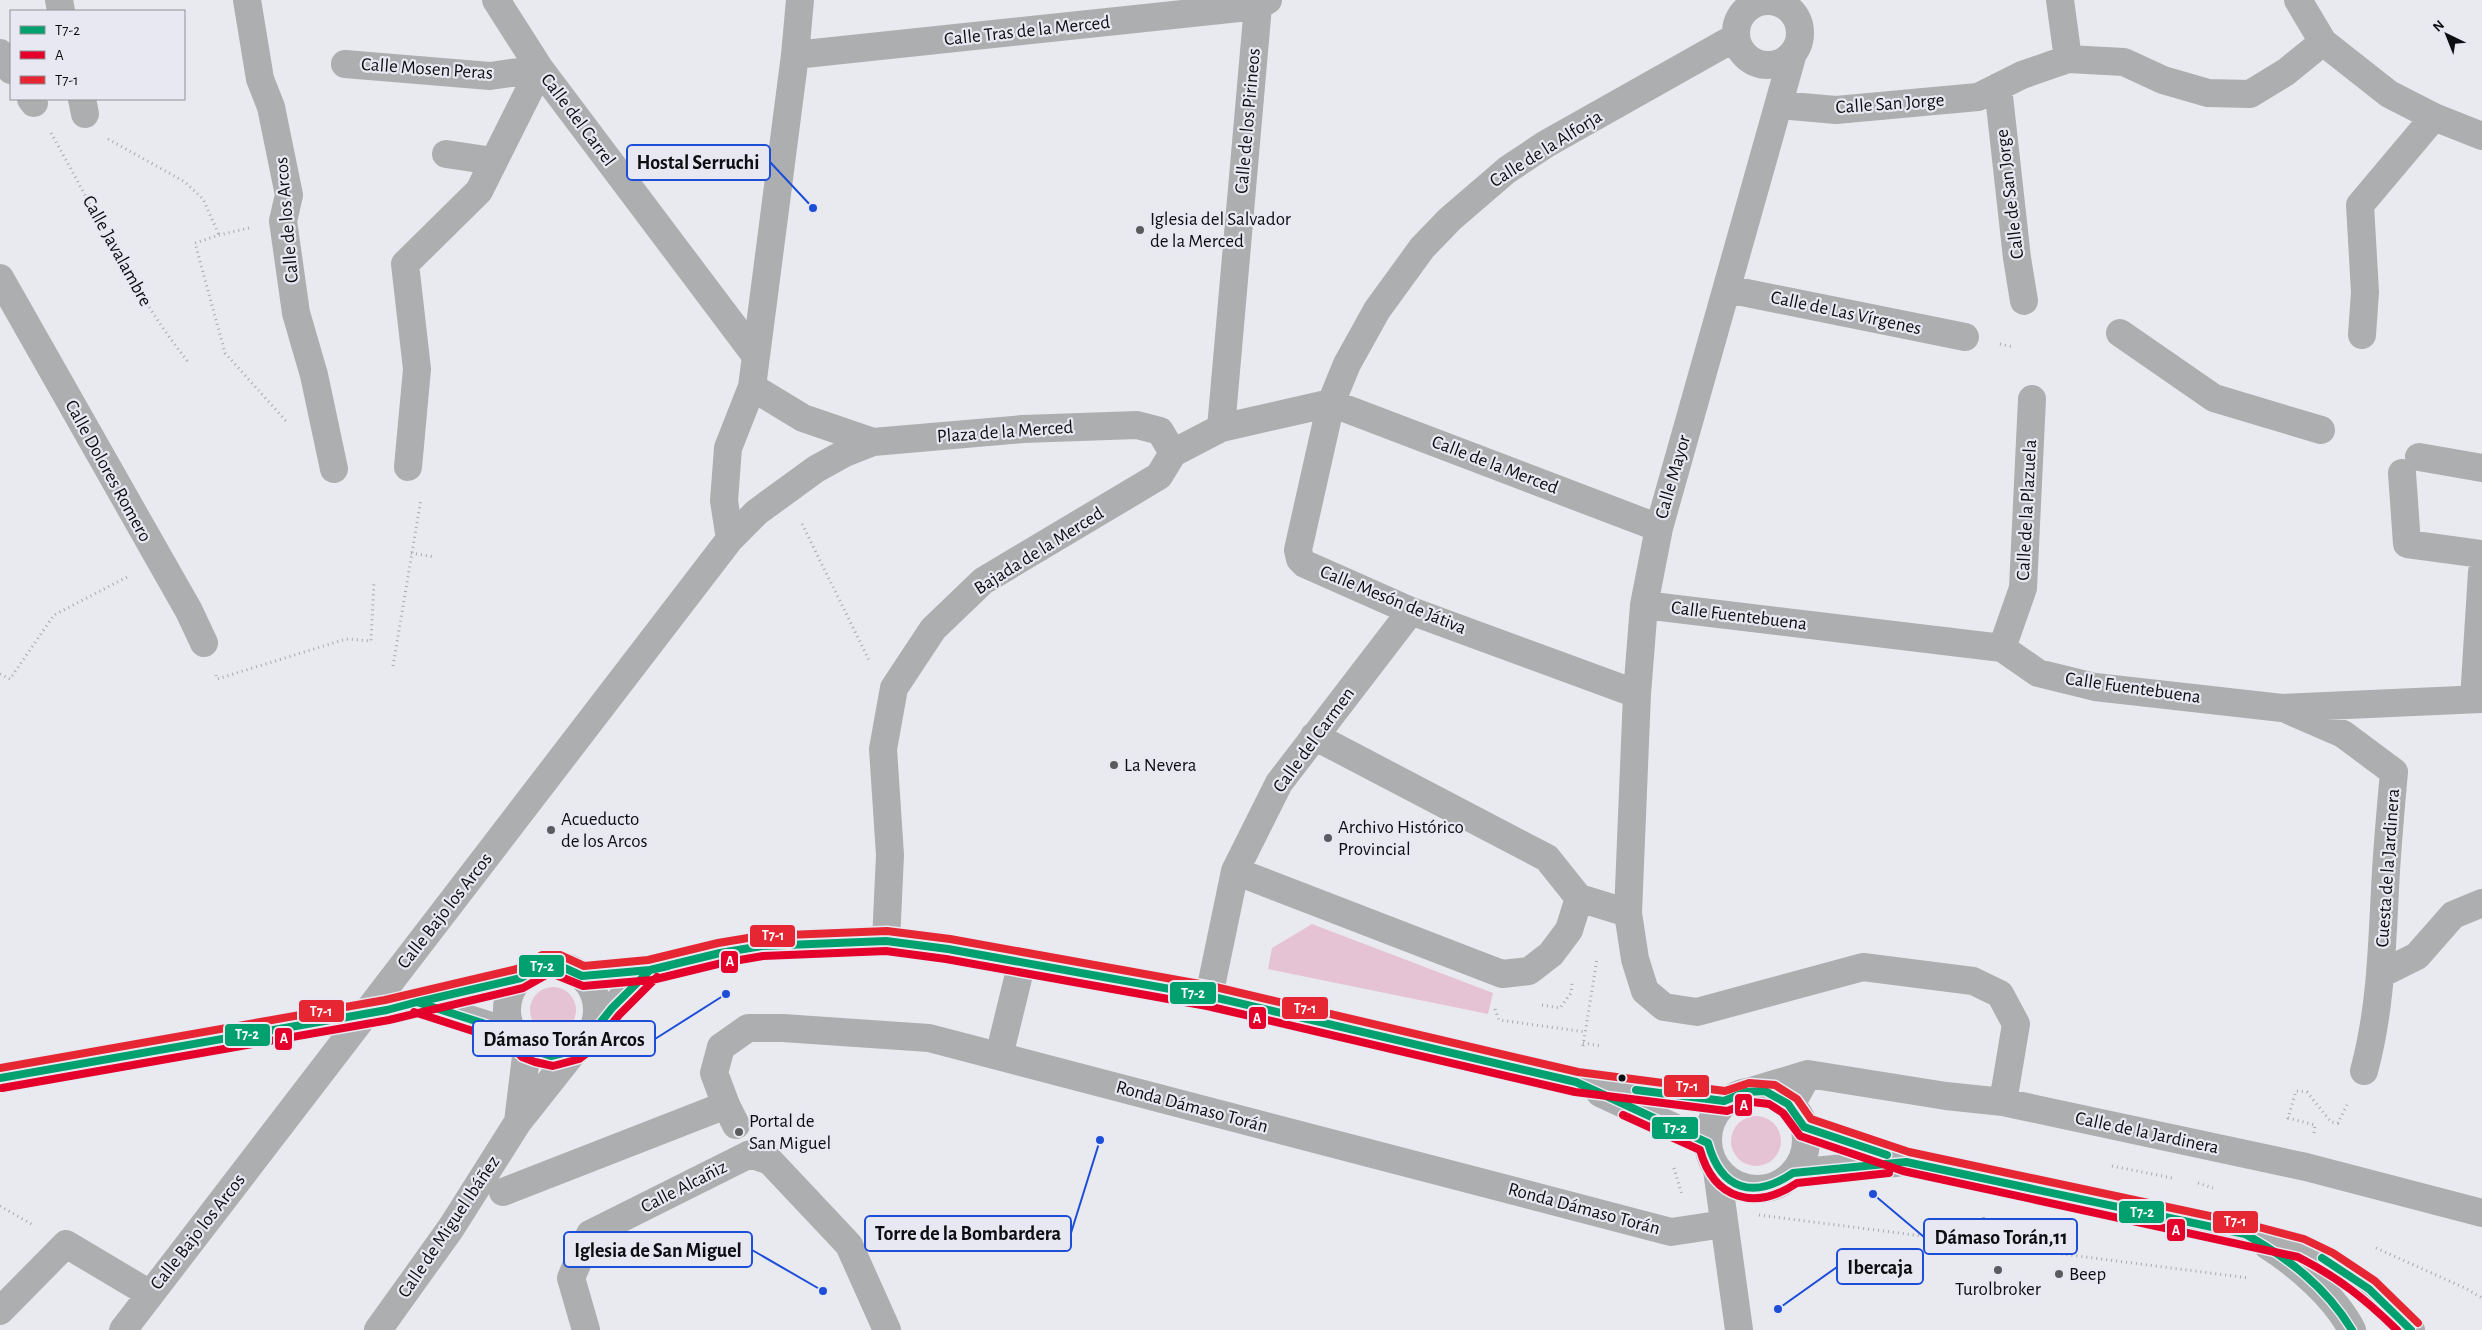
<svg xmlns="http://www.w3.org/2000/svg" width="2482" height="1330" viewBox="0 0 2482 1330" font-family="'Alegreya Sans',sans-serif">
<rect width="100%" height="100%" fill="#e9eaef"/>
<path fill="#e6c2d5" d="M1312 924 1493 993 1488 1014 1268 969 1272 948Z
M530 1010a23 23 0 1 1 46 0a23 23 0 1 1-46 0Z
M1731 1141a25 25 0 1 1 50 0a25 25 0 1 1-50 0Z"/>
<g fill="none" stroke-linecap="round" stroke-linejoin="round">
<path stroke="#a8a9ab" stroke-width="3" stroke-dasharray="1 4" stroke-linecap="butt" d="M51 133C95 211 133 293 189 363
M108 139 185 182 203 199 219 235
M249 228 219 235 195 243 225 353 286 421
M2000 344 2013 347
M802 524 869 660
M411 553 435 557
M393 666 421 499
M0 674 10 679 54 615 129 576
M216 675 217 679 346 639 371 641 374 581
M1542 1005 1560 1008 1571 993 1572 983
M1495 1009 1499 1020 1586 1032
M1583 1043 1601 1046
M1583 1046 1597 959
M2314 1133 2315 1125 2288 1118 2296 1091 2307 1092 2331 1122 2338 1123 2348 1103
M2112 1166 2172 1178
M1674 1168 1682 1195
M2198 1183 2213 1188
M0 1206 33 1225
M1759 1215 2249 1278
M1981 1243 1984 1214
M2376 1248 2467 1289 2482 1298"/>
<path stroke="#adaeaf" stroke-width="28" d="M446 154 493 161
M1717 1170 1739 1330
M503 1192 726 1105 736 1125"/>
<path stroke="#adaeaf" stroke-width="28" d="M59 0 61 11
M247 0 260 79 271 107 289 195 283 221 296 313 314 375 334 469
M496 0 540 69 756 356
M2060 0 2068 59
M2298 0 2323 42 2389 94 2434 117 2482 136
M1736 33a32 32 0 1 1 64 0a32 32 0 1 1-64 0Z
M0 53 11 70
M1793 53 1659 528 1644 605 1637 694 1628 913 1635 959 1645 991 1664 1007 1697 1012 1863 967 1973 981 2000 994 2016 1024 2003 1102
M795 55 1258 6
M345 64 490 76 540 69
M1998 87 2017 258 2024 301
M31 99 34 103
M82 99 85 114
M1779 105 1836 110 1978 97 2022 75 2068 59 2124 62 2163 80 2208 93 2250 94 2286 72 2323 42
M0 278 189 611 204 643
M1727 289 1965 337
M2120 333 2214 398 2321 430
M2362 335 2365 292 2360 205 2434 117
M752 387 803 418 873 442
M1331 403 1659 528
M1221 428 1258 6 1268 0
M1173 453 1221 428 1331 403
M2419 457 2482 468
M408 467 417 369 405 264 479 191 540 69
M2402 473 2407 544 2482 554
M730 539 724 501 728 448 752 387 795 55 800 0
M1644 605 2002 648 2038 673 2095 687 2282 708 2482 699
M2002 648 2023 588 2032 399
M1637 694 1411 611 1305 564 1300 559 1298 550 1331 403 1347 364 1377 310 1422 248 1450 219 1507 170 1546 144 1736 37
M2474 699 2482 572
M2288 710 2343 734 2394 772C2391 805 2388 838 2386 871 2382 938 2382 1005 2364 1071
M1314 736 1547 858 1579 898 1628 913
M1235 871 1502 974 1529 971 1551 954 1569 930 1579 898
M2381 974 2417 956 2453 915 2482 903
M1209 996 1235 871 1279 783 1411 611
M999 1056 1022 962
M1748 1092 1808 1074 1946 1096 2003 1102 2306 1167 2482 1213
M726 1105 714 1073 721 1047 748 1028H783L929 1038 1671 1232 1724 1224
M1791 1105 1808 1074
M518 1122 527 1048
M0 1311 66 1244 150 1294
M123 1330 730 539 757 512 816 469 845 453 873 442 1023 429 1137 425 1160 431 1173 453 1159 476 983 581 933 629 894 688 883 749 890 855 886 941
M378 1330 451 1228 518 1122 575 1050
M586 1330 571 1278 590 1234 750 1154 770 1161 849 1245 887 1330"/>
<path stroke="#acadaf" stroke-width="28" d="M507 1010a45 45 0 1 1 90 0a45 45 0 1 1-90 0Z
M582 976 650 970 720 953 762 946 886 941 948 949 1209 996 1576 1082 1727 1101
M418 1003 513 1033
M387 1010 521 978
M593 1031 612 1008 650 970
M1708 1140a49 49 0 1 1 98 0a49 49 0 1 1-98 0Z
M1600 1093 1708 1143
M1804 1127 1906 1162 2245 1234 2301 1248 2327 1261 2369 1289 2411 1330
M1793 1173 1896 1163
M2268 1246C2298 1265 2336 1298 2352 1330"/>
<path stroke="#acadaf" stroke-width="28" d="M0 1078 387 1010"/>
<g stroke="#e7e8f1" stroke-width="11">
<path id="bus-1" d="M418 1002 521 978 544 965H558L582 976 650 970 668 966
M0 1078 387 1010 417 1002 513 1033 527 1048 551 1056 575 1050 585 1042 612 1008 650 970 720 953 762 946 886 941 948 949 1209 996 1576 1082 1708 1143C1721 1190 1753 1200 1793 1173L1906 1162 2245 1234C2288 1258 2326 1287 2352 1330
M1636 1090 1724 1101 1746 1092 1765 1091 1788 1104 1804 1127 1887 1155
M2322 1258 2369 1289 2411 1330"/>
</g>
<g stroke="#e7e8f1" stroke-width="11">
<path id="bus-2" d="M414 1012 507 1042 522 1057 535 1062 553 1066 579 1059 591 1050 619 1015 657 977
M2 1088 389 1020 523 988 546 975H556L583 986 652 980 722 963 763 956 886 951 946 959 1207 1006 1575 1092 1727 1111 1752 1102 1769 1104 1783 1113 1800 1136 1903 1171 2298 1257C2339 1278 2364 1298 2397 1330
M1623 1115 1700 1150C1714 1200 1755 1211 1797 1183L1889 1173"/>
</g>
<g stroke="#e7e8f1" stroke-width="11">
<path id="bus-3" d="M0 1068 385 1000 517 969 542 955H560L584 966 648 960 718 943 760 936 887 931 950 939 1211 986 1578 1072 1725 1091 1749 1083 1775 1085 1797 1099 1811 1119 1909 1152 2247 1224 2304 1239 2333 1253 2375 1281 2418 1323"/>
</g>
<use href="#bus-1" stroke="#00a16e" stroke-width="8"/>
<use href="#bus-2" stroke="#e4002b" stroke-width="8"/>
<use href="#bus-3" stroke="#e62733" stroke-width="8"/>
</g>
<g fill="#5a5b5f" stroke="#e7e8f1" stroke-width="2">
<circle cx="1140" cy="230" r="5"/>
<circle cx="1114" cy="765" r="5"/>
<circle cx="551" cy="830" r="5"/>
<circle cx="1328" cy="838" r="5"/>
<circle cx="739" cy="1132" r="5"/>
<circle cx="1998" cy="1270" r="5"/>
<circle cx="2059" cy="1274" r="5"/>
</g>
<circle fill="#0d0e11" stroke="#e7e8f1" stroke-width="2" cx="1622" cy="1078" r="4.5"/>
<g text-anchor="middle" dominant-baseline="central" stroke-width="4.5" stroke-linejoin="round" paint-order="stroke">
<g font-size="19" fill="#0d0e11" stroke="#e7e8f1">
<text transform="translate(1027 31) rotate(-6)">Calle Tras de la Merced</text>
<text transform="translate(427 69) rotate(4)">Calle Mosen Peras</text>
<text transform="translate(1890 104) rotate(-4)">Calle San Jorge</text>
<text transform="translate(578 120) rotate(53)">Calle del Carrel</text>
<text transform="translate(1248 121) rotate(-85)">Calle de los Pirineos</text>
<text transform="translate(1546 149) rotate(-32)">Calle de la Alforja</text>
<text transform="translate(2010 194) rotate(-97)">Calle de San Jorge</text>
<text transform="translate(287 220) rotate(-95)">Calle de los Arcos</text>
<text transform="translate(117 251) rotate(61)">Calle Javalambre</text>
<text transform="translate(1846 313) rotate(12)">Calle de Las Vírgenes</text>
<text transform="translate(1005 432) rotate(-4)">Plaza de la Merced</text>
<text transform="translate(1495 465) rotate(21)">Calle de la Merced</text>
<text transform="translate(108 471) rotate(61)">Calle Dolores Romero</text>
<text transform="translate(1673 477) rotate(-74)">Calle Mayor</text>
<text transform="translate(2027 510) rotate(-87)">Calle de la Plazuela</text>
<text transform="translate(1039 551) rotate(-32)">Bajada de la Merced</text>
<text transform="translate(1393 600) rotate(22)">Calle Mesón de Játiva</text>
<text transform="translate(1739 616) rotate(7)">Calle Fuentebuena</text>
<text transform="translate(2133 688) rotate(8)">Calle Fuentebuena</text>
<text transform="translate(1314 740) rotate(-54)">Calle del Carmen</text>
<text transform="translate(2388 868) rotate(-86)">Cuesta de la Jardinera</text>
<text transform="translate(445 911) rotate(-52)">Calle Bajo los Arcos</text>
<text transform="translate(1192 1107) rotate(15)">Ronda Dámaso Torán</text>
<text transform="translate(2147 1133) rotate(12)">Calle de la Jardinera</text>
<text transform="translate(684 1187) rotate(-27)">Calle Alcañiz</text>
<text transform="translate(1584 1209) rotate(15)">Ronda Dámaso Torán</text>
<text transform="translate(449 1227) rotate(-56)">Calle de Miguel Ibáñez</text>
<text transform="translate(198 1232) rotate(-52)">Calle Bajo los Arcos</text>
</g>
<g font-size="19" fill="#0d0e11" stroke="#e7e8f1" text-anchor="start">
<text x="1150" y="219">Iglesia del Salvador<tspan x="1150" dy="22">de la Merced</tspan></text>
<text x="1124" y="765">La Nevera</text>
<text x="561" y="819">Acueducto<tspan x="561" dy="22">de los Arcos</tspan></text>
<text x="1338" y="827">Archivo Histórico<tspan x="1338" dy="22">Provincial</tspan></text>
<text x="749" y="1121">Portal de<tspan x="749" dy="22">San Miguel</tspan></text>
<text x="2069" y="1274">Beep</text>
<text x="1998" y="1289" text-anchor="middle">Turolbroker</text>
</g>
</g>
<path fill="none" stroke="#1d4ed8" stroke-width="2" d="M813 208L770 162M726 994L655 1039M1100 1140L1071 1233M1873 1194L1924 1237M823 1291L752 1250M1778 1309L1837 1267"/>
<g fill="#1d4ed8" stroke="#e7e8f1" stroke-width="2">
<circle cx="813" cy="208" r="5"/>
<circle cx="726" cy="994" r="5"/>
<circle cx="1100" cy="1140" r="5"/>
<circle cx="1873" cy="1194" r="5"/>
<circle cx="823" cy="1291" r="5"/>
<circle cx="1778" cy="1309" r="5"/>
</g>
<g fill="#e7e8f1" stroke="#1d4ed8" stroke-width="2">
<rect x="627" y="145" width="143" height="35" rx="5"/>
<rect x="473" y="1021" width="182" height="35" rx="5"/>
<rect x="865" y="1216" width="206" height="35" rx="5"/>
<rect x="1924" y="1219" width="153" height="35" rx="5"/>
<rect x="564" y="1232" width="188" height="35" rx="5"/>
<rect x="1837" y="1249" width="86" height="35" rx="5"/>
</g>
<g font-size="20" text-anchor="middle" font-weight="bold" fill="#0d0e11">
<text x="698" y="169">Hostal Serruchi</text>
<text x="564" y="1046">Dámaso Torán Arcos</text>
<text x="968" y="1240">Torre de la Bombardera</text>
<text x="2001" y="1244">Dámaso Torán,11</text>
<text x="658" y="1257">Iglesia de San Miguel</text>
<text x="1880" y="1274">Ibercaja</text>
</g>
<g stroke="#e7e8f1" stroke-width="2">
<rect x="749" y="924" width="47" height="24" rx="5" fill="#e62733"/>
<rect x="720" y="950" width="19" height="24" rx="5" fill="#e4002b"/>
<rect x="518" y="954" width="47" height="24" rx="5" fill="#00a16e"/>
<rect x="1169" y="981" width="48" height="24" rx="5" fill="#00a16e"/>
<rect x="1281" y="996" width="48" height="24" rx="5" fill="#e62733"/>
<rect x="298" y="999" width="47" height="24" rx="5" fill="#e62733"/>
<rect x="1248" y="1006" width="19" height="24" rx="5" fill="#e4002b"/>
<rect x="224" y="1023" width="47" height="24" rx="5" fill="#00a16e"/>
<rect x="274" y="1027" width="19" height="24" rx="5" fill="#e4002b"/>
<rect x="1663" y="1074" width="47" height="24" rx="5" fill="#e62733"/>
<rect x="1734" y="1093" width="19" height="24" rx="5" fill="#e4002b"/>
<rect x="1651" y="1116" width="48" height="24" rx="5" fill="#00a16e"/>
<rect x="2118" y="1200" width="47" height="24" rx="5" fill="#00a16e"/>
<rect x="2212" y="1210" width="47" height="24" rx="5" fill="#e62733"/>
<rect x="2166" y="1218" width="20" height="24" rx="5" fill="#e4002b"/>
</g>
<g font-size="14" text-anchor="middle" font-weight="bold" fill="#fff">
<text x="773" y="940">T7-1</text>
<text x="730" y="966">A</text>
<text x="542" y="971">T7-2</text>
<text x="1193" y="998">T7-2</text>
<text x="1305" y="1013">T7-1</text>
<text x="321" y="1016">T7-1</text>
<text x="1257" y="1023">A</text>
<text x="247" y="1039">T7-2</text>
<text x="284" y="1043">A</text>
<text x="1687" y="1091">T7-1</text>
<text x="1744" y="1110">A</text>
<text x="1675" y="1133">T7-2</text>
<text x="2142" y="1217">T7-2</text>
<text x="2235" y="1226">T7-1</text>
<text x="2176" y="1235">A</text>
</g>
<rect x="10" y="10" width="175" height="90" fill="#e7e8f1" stroke="#909197"/>
<rect x="20" y="26" width="25" height="8" fill="#00a16e" stroke="#909197"/>
<text x="55" y="35" font-size="15" fill="#0d0e11">T7-2</text>
<rect x="20" y="51" width="25" height="8" fill="#e4002b" stroke="#909197"/>
<text x="55" y="60" font-size="15" fill="#0d0e11">A</text>
<rect x="20" y="76" width="25" height="8" fill="#e62733" stroke="#909197"/>
<text x="55" y="85" font-size="15" fill="#0d0e11">T7-1</text>
<g transform="translate(2447 35) rotate(317)" stroke="#e7e8f1" stroke-width="4" paint-order="stroke">
<path d="M0-4L9 19L0 12L-9 19Z" fill="#0d0e11"/>
<text y="-8" font-size="14" font-weight="bold" text-anchor="middle" fill="#0d0e11">N</text>
</g>
</svg>
